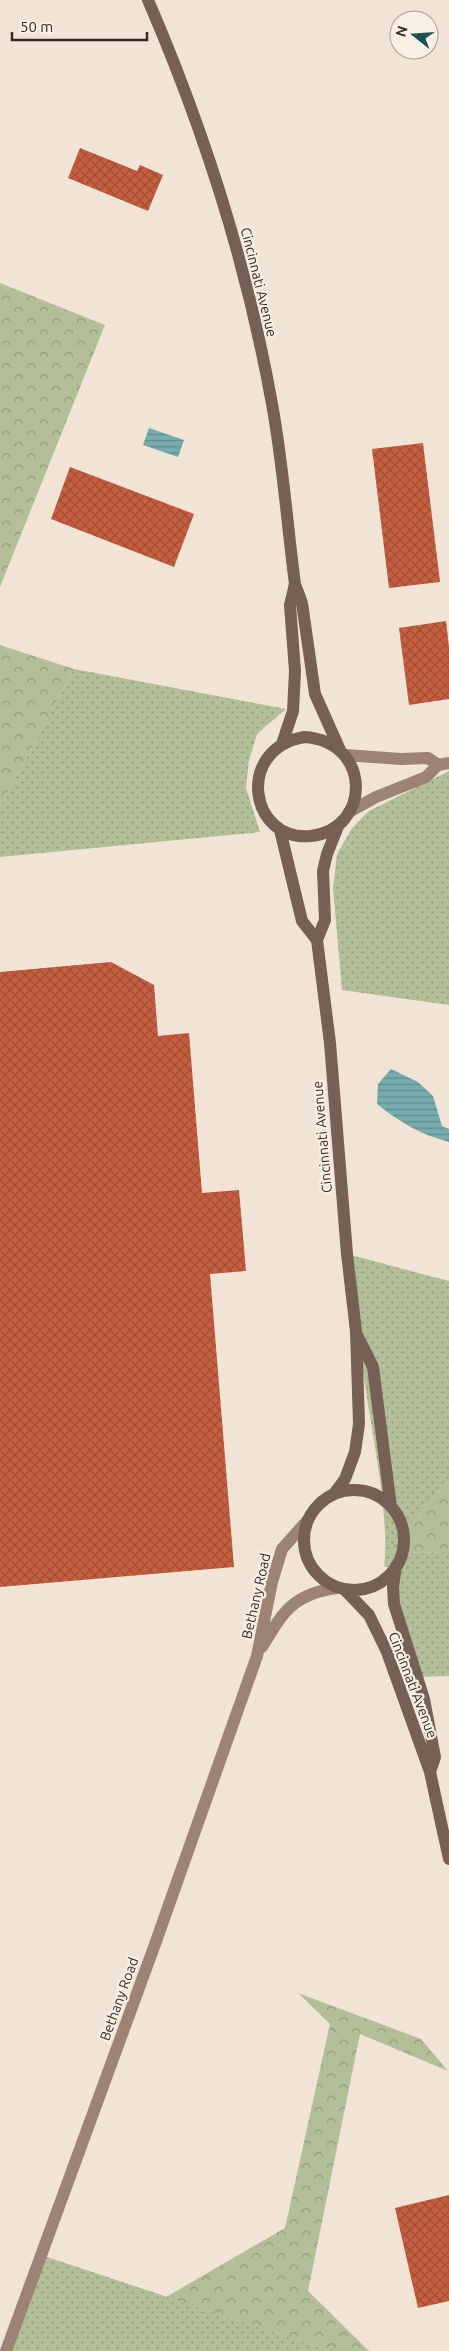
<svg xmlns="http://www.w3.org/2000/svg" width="449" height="2351" viewBox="0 0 449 2351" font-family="Ubuntu,sans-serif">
<defs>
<pattern id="grass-dots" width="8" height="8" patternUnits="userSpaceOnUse" patternTransform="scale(1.25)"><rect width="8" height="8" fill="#b3bf98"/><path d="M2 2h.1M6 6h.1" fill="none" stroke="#929b7c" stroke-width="1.8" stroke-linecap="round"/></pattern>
<pattern id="forest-crowns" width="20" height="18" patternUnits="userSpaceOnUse" patternTransform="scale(1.25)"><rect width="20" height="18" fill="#b3bf98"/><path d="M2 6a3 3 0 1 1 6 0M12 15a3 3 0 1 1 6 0" fill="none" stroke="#929b7c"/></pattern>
<pattern id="water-rules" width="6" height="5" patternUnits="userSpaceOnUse" patternTransform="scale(1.25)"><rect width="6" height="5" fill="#76acae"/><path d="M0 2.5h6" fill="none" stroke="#628c8d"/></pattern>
<pattern id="building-cross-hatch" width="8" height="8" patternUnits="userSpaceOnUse" patternTransform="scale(1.25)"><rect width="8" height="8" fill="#c65e40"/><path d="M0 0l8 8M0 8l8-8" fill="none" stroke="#a24e35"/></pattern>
</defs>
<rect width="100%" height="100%" fill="#f1e4d7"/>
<path fill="url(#grass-dots)" d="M74 669 286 709 257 734 249 760 246 788 260 832 0 857V807Z
M449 771V1005L342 990 333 888 337 854 352 828 369 811Z
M347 1254 449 1281V1481L386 1553 449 1552V1676L413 1677 393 1567H384C389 1523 377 1461 370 1416 361 1362 353 1308 347 1254Z
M41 2255 330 2351H5Z"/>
<path fill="url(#forest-crowns)" d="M0 283 105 325 0 587Z
M0 645 74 669 0 807Z
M449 1481V1552L386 1553Z
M298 1993 421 2039 448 2071 360 2034 308 2291 369 2351H330L166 2297 285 2228 330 2024Z"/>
<path fill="url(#water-rules)" d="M149 428 184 440 178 457 143 445Z
M391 1069 418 1082 433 1096 442 1126 449 1129V1142C422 1135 399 1122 377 1104L378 1084Z"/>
<path fill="url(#building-cross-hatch)" d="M80 148 137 171 140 165 163 175 148 211 68 178Z
M423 443 440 582 389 588 372 449Z
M70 467 194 514 174 567 51 519Z
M446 621 449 647V699L409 705 399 628Z
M111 962 154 985 158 1036 189 1033 202 1193 239 1190 246 1271 210 1274 234 1567 0 1587V972Z
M449 2195V2301L418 2308 395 2208Z"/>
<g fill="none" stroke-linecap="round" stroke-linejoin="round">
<path stroke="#9c8375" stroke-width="12" d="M345 755 401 759 428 758 438 765
M349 812 376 797 426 777 438 765 449 763
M262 1647C283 1612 293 1594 337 1588
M6 2351 154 1947 257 1656 272 1582 282 1549 307 1521"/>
<path stroke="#766056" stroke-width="12" d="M148 0C204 130 247 264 272 404 283 463 287 524 295 584L302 603 315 694 340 750
M304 737C372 741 372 829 311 836 249 842 235 749 304 737Z
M282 744 293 711 295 671 290 605 295 584
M280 830 302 921 317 940
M358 1337 373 1367 391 1507
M304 1540a50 50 0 1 1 100 0a50 50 0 1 1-100 0Z
M333 1495 345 1479 355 1452 359 1424 356 1331 347 1254 330 1043 317 940 325 920 323 871 327 854 339 824
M396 1566 393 1587 394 1604 424 1699 435 1757 430 1772
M344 1589 369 1615 387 1652 430 1772 449 1859"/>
</g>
<g text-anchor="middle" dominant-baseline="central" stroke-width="4.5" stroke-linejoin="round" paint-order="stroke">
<g font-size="14" fill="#342a25" stroke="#f9efe3">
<text transform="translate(259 282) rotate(76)">Cincinnati Avenue</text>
<text transform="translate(322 1137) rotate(-95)">Cincinnati Avenue</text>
<text transform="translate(256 1596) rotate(-77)">Bethany Road</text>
<text transform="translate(413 1685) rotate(69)">Cincinnati Avenue</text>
<text transform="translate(119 1999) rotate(-70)">Bethany Road</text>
</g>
</g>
<g transform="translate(414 35) rotate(287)"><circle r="24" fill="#f9efe3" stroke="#aaa097"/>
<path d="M0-4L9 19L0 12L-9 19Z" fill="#1b5255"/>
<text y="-8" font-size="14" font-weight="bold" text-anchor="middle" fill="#342a25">N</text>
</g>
<path d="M12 32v8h135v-8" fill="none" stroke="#342a25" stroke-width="2.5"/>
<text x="20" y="32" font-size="15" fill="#342a25" stroke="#f9efe3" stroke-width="4" paint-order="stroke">50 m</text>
</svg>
